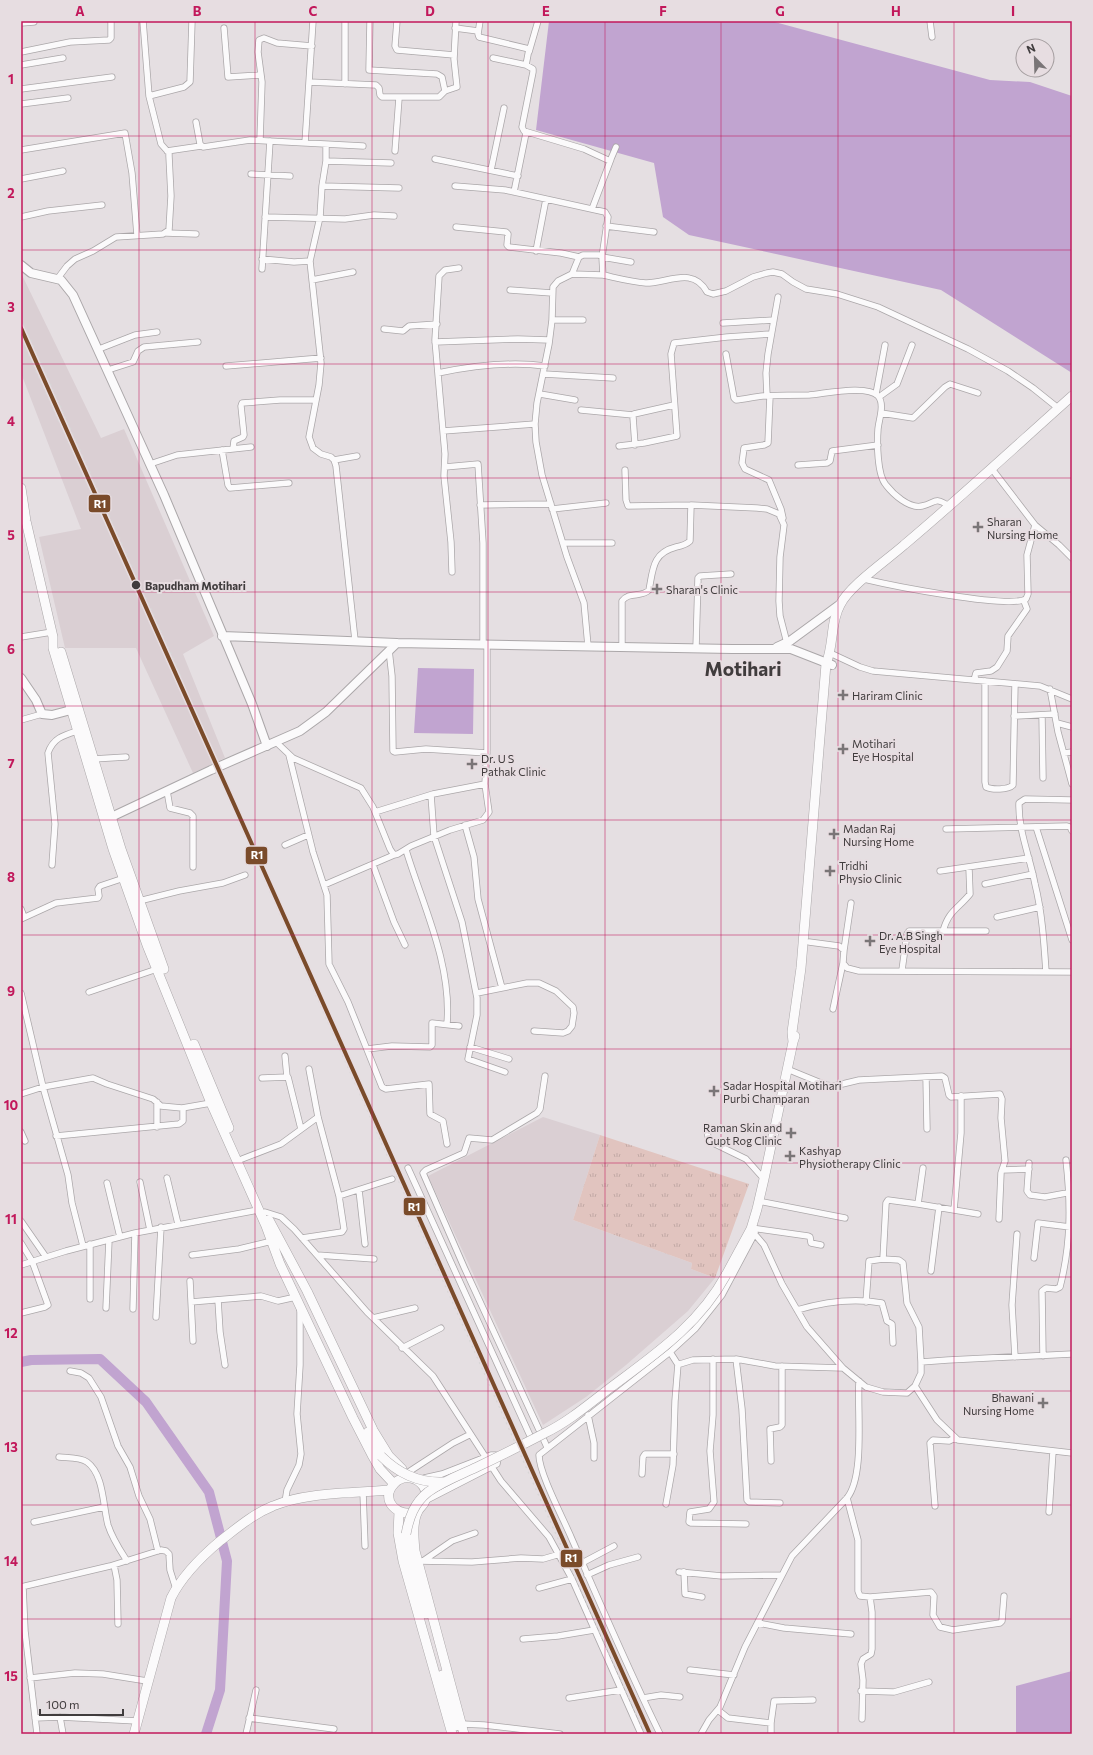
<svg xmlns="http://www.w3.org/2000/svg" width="1093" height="1755" viewBox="0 0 1093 1755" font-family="Commissioner,sans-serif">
<defs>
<pattern id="park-tufts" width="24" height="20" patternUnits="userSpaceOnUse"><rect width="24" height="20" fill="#e1c4bf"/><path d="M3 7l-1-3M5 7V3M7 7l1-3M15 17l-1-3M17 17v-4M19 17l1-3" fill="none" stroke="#c2a9a5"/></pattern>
</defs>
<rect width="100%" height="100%" fill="#e5dfe2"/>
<path fill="#dacfd3" d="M21 273 101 438 124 429 214 636 183 654 225 758 193 773 136 648H65L39 537 81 529 21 373Z
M543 1117 600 1135 573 1220 692 1263 691 1269 715 1278 688 1311 626 1365 586 1397 543 1425 428 1176Z"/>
<path fill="url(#park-tufts)" d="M600 1135 749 1184 715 1278 691 1269 692 1263 573 1220Z"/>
<path fill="#c1a4d0" d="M549 21H771L990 80 1030 82 1072 96V373L941 290 689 235 663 217 654 163 536 130Z
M418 668 474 669 473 734 414 733Z
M1072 1671V1734H1016V1686Z"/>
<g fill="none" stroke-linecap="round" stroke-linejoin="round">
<path stroke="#c1a4d0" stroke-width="10" d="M21 1362 31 1360 100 1359 146 1402 209 1492 227 1561 220 1690 206 1734"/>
<g stroke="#aba7a9" stroke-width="7">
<path id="street" d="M345 21V84
M370 21 369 70 437 74 442 77 445 91
M397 21 395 46 397 50 454 55
M480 21 478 34 479 37 529 49 526 65
M930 21 932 37
M21 23 34 22
M224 28 228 77 261 75
M455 28 478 31
M21 52 70 42 109 40 111 38V21
M529 52 538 21
M493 58 526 65 533 69V72L522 127 524 131 584 149 610 161 616 147
M21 65 63 58
M309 82 376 85 379 88 380 95 382 97H439L445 91 457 87 454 59 456 21
M21 89 112 77
M149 96 184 87 190 82 192 21
M21 104 68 98
M196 122 200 144 203 147 250 140 363 146
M260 140 262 82 258 52 259 40 264 38 277 43 312 46
M305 143 313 21
M326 145V161L322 186 320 217 310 261 321 363 319 385 309 437 313 448 321 454 331 457 334 460 336 466 355 640
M21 150 125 133 132 173 137 235
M167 151 201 146
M395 151 399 98
M435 159 518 176
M326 161 391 163
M491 170 504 108
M251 174 290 176
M21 179 63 171
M322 186 399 188
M455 186 505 190 605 212 608 217 602 257 631 262
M514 192 526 133
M592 209 611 159
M21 217 48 211 102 205
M265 217 345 219 374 215 394 216
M606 226 654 232
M456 227 506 232 508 234 507 245 509 247 561 253 579 257
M166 233 196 234
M536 251 546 199
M262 259 294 262 310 261
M262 269 270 141
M572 274 603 275
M58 278 67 266 75 259 93 251 116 237 163 234 169 230 171 196 169 156V153L161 144 149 96 143 21
M312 280 353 272
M510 290 552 293
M552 320H583
M723 323 774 320
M384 329 403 331 409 326 437 324
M435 342 518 339 549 340
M99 349 135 335 157 332
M726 354 734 398 736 400C745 399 754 397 763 396 778 395 794 395 809 395 824 394 867 384 878 396 885 404 879 419 878 429 877 442 877 475 886 485 893 494 909 509 922 506 936 503 934 496 949 506
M226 366 321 358
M108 370 133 362 138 351 144 347 198 342
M438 373C472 366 510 361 545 366
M544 374 613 378
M540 394 575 400
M876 394 885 345
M767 396 766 373 768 354 778 297
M770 396 768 443 764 445 744 448 742 463 745 469 769 480 781 509 783 518
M879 397 897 384 912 345
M581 410 633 415
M881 413 913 418 945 387 950 384 978 393
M443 431 535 424
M635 445 633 417 634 414 674 405
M619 446 644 443 677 436 671 354 674 343 727 337 771 334
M233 449 234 441 243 437 244 435 241 406 242 403 280 400H316
M222 450 228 485 230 488 289 483
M334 460 357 456
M150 464 177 455 251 447
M798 465 827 463 830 461 832 451 878 445
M445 467 478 464 483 543V644
M625 470 626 500 628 506 691 505 757 508 767 509 779 514 784 525 780 557 779 601 780 616 787 643
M480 505 551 504
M552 509 606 503
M1035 525 1059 545 1072 558
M563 543H612
M452 572 451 542 444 476 445 454 435 340 439 276 445 270 459 268
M864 579C889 585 1008 609 1026 599L1028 594 1027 555 1035 525 992 469
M21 637 52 632
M588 646 584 603 567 557 542 475 536 442 535 424 537 403 549 344 552 320 553 287 558 281 572 274 579 257 583 255H599L602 257 603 275C617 278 632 282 646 283 668 283 693 266 707 292L713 294 726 291 753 277 767 273 773 272 782 274 793 282 806 289 837 294 878 307 968 349 1008 371 1033 388 1058 408
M622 647V601C629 591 642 598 649 590 653 570 652 553 676 547 681 546 686 545 690 541L691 505
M696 648 698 578 700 576 731 574
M389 650 392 676 393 751 395 752 426 749 487 753
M830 653 860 667 873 671 1040 686 1072 699
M974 680 976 673 991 671 997 667 1007 651 1008 636 1027 609 1024 601
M985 681V782L986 787C992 790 1008 790 1013 785L1015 684
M1050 689 1058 732 1072 784
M1042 715 1043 778
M1014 716 1055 714
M21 720 42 714
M1057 723 1072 727
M276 742 293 758 361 788 373 807 390 849 394 855 398 854 411 846 450 830 483 820 489 812 485 784 487 750V644
M1064 753 1072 752
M289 755 313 852 327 895 329 964 348 1002 382 1087 386 1089 429 1084 430 1114 443 1121 447 1144
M93 759 126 757
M167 791 170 808 190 813 193 816V867
M431 795 434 836 462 922 477 998V1015L468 1059 505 1072
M375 812 433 794 485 784
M465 825 474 857 478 899 502 988
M1036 827 1072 940
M946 829 1067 826 1070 827 1072 831
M285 845 308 835
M406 850C423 906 452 964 447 1024
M52 865 55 824 48 753C53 738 64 735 77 731
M373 865 394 922 405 945
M940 871 1029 858
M985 884 1033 874
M324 885 394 855
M139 901 179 891 223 883 245 875
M21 909 24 917
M997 917 1040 907
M21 919 56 903 98 898 99 896 98 889 100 886 124 878
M943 931C949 910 958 909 970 894L969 868
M809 942 839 946 844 950 843 963 847 968 859 971 1072 972
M844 950 851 903
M902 970 907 934 909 931H986
M1046 972C1044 942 1042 912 1035 884 1030 857 1018 830 1019 803L1025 799 1072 800
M89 992 157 969
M21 993 43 1087 68 1175 72 1203 83 1246
M477 993 527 983H539L556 991 573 1007 574 1013 572 1026 568 1031 563 1033 534 1031
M833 1009 843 963
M470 1047 509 1059
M367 1049 392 1046 430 1047 432 1045V1023L459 1026
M285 1056 287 1077
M787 1069 826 1085 834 1086 859 1080 942 1076 945 1078 949 1095 951 1097 1000 1094 1002 1099 1001 1118 1005 1161 1001 1173 999 1219
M545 1076 540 1109 537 1113 492 1140 469 1138 464 1153 426 1170 423 1173 464 1267 547 1447
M926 1077 927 1129
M262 1078 288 1077 301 1129
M21 1094 43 1087 93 1078 107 1084 153 1099 161 1106 182 1108 211 1103
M157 1102V1127
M21 1132 25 1141
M707 1132 709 1141 746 1159 764 1179
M56 1136 179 1124 183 1121V1108
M242 1159 281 1144 318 1117
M1029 1163 1027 1191 1030 1195 1045 1197 1072 1192
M408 1168 532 1440
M1002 1170 1029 1169
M167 1178 178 1224
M140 1182 150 1230
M107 1183 120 1237
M359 1190 365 1244
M339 1196 392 1179
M758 1201 845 1218
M918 1204 923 1168
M954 1210 961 1133V1096
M265 1212 281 1217 294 1229 367 1312 433 1376 501 1481 549 1537 572 1579 641 1734
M21 1221 46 1257
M751 1228 808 1236 810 1237 811 1243 821 1245
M752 1231 764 1245 782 1284 807 1327 843 1368
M302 1238 342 1232 344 1229 339 1196 318 1117 309 1069
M21 1243 32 1261 48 1305 45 1307 21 1313
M192 1255 239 1249 272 1241
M317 1255 374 1259
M1034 1258 1038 1223 1070 1227
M21 1265 66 1251 135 1233 258 1210
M931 1271 939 1207
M190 1281 193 1341
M90 1299V1244
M218 1300 220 1332 225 1365
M191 1302 261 1296 278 1301 296 1297
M866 1302 869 1261 883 1259 886 1203 888 1200 918 1204 978 1214
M106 1308 109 1240
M133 1309 135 1233
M797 1310C824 1302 854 1298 882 1303L887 1321 892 1324 893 1343
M156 1317 161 1227
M373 1318 415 1308
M402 1348 441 1328
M670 1352 677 1363 680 1364 693 1360 736 1359 775 1366 843 1368 866 1387 883 1392 907 1393 915 1386 921 1373V1362L919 1327 907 1303 903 1263 899 1260 883 1259
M1043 1356 1042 1291 1046 1288 1056 1289 1060 1287C1071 1244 1071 1204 1066 1160
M1015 1357 1012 1305 1017 1234
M713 1359V1415L710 1451 714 1502 709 1509 690 1512 689 1522 691 1523 746 1524
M736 1359 742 1409 747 1500 749 1502 780 1503
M921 1362 948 1360 1072 1354
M70 1371 81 1373 89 1378 101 1397 118 1446 130 1467 139 1496 150 1519 158 1551
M915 1386 937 1420 958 1440 1072 1453
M588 1415 594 1443V1458
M59 1457C67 1458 80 1457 87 1462 104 1474 103 1507 108 1525 112 1538 120 1550 127 1561
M771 1461 770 1429 780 1427 782 1425V1366
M407 1473 453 1443 469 1435
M642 1474 643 1457 645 1454H674
M424 1478 442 1474 491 1455H496L498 1459 497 1464 425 1501
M363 1492 365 1546
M847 1498 858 1540V1591L860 1596 870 1597 931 1592 934 1596 933 1615 940 1627 953 1630 1000 1623 1002 1621 1004 1596
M285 1502 287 1490 299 1465 301 1454 297 1414 300 1365V1307
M666 1504 673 1465 675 1401 678 1364
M935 1506 930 1443 933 1440 949 1441 955 1438
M1049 1512 1053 1451
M34 1522 104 1507
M418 1561 472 1562 521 1558 543 1559 560 1554
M423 1561 452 1541 475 1533
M582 1563 614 1546
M114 1565 117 1580 118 1624
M679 1572 722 1576 781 1575
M684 1572 685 1594 702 1597
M587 1575 609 1565 638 1557
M21 1587 110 1566 161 1550 166 1551 169 1554 170 1570 176 1589
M23 1587 25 1631 37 1734
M539 1588 572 1579
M758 1623 784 1628 851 1634
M523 1639 558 1636 594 1630
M690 1670 734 1675
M30 1678 75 1673 103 1674 147 1681
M861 1691 894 1692 929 1682
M569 1698 621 1690
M643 1698 661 1695 680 1697
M718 1710 728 1718 771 1723V1734
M60 1717 63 1734
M35 1718 60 1717 137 1721
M249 1718 334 1729
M862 1719 863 1680 861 1664 863 1659 871 1654 872 1649V1612L870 1597
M771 1723 774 1701 813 1700
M462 1724 484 1725 560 1734
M246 1734 256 1690
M660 1734C628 1669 600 1603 571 1537 563 1518 539 1473 539 1455L670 1352 695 1329 722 1295 755 1233
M701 1734 709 1720 720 1707 745 1647 792 1556 847 1498C865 1476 857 1411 859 1381"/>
</g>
<g stroke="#aba7a9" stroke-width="10">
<path id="secondary" d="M21 265 31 273 61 280 73 295 164 495 252 704 267 746
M222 636 397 643
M777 647 790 641 839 605
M21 678 36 700 42 714 52 715 71 710
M107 819 211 770 300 731 326 712 397 643 732 649H791L832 665"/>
</g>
<g stroke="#aba7a9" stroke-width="10">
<path id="primary" d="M21 488 26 521 53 637V648L113 849 147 945 211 1103 266 1226 280 1264 353 1418 372 1455 380 1469 394 1484
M61 652 121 849 164 969
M793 1042 792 1032 801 968 826 664C834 645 830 623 840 605 849 586 887 560 904 545 961 497 1016 446 1072 396
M194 1044 229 1128
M269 1220 307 1291 373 1430 389 1456 402 1469
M726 1275 751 1229 757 1209 764 1179 793 1042 795 1036
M368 1432 381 1456
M418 1511C398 1520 379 1499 394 1484 398 1479 405 1477 411 1478 421 1480 429 1490 425 1501 424 1505 420 1507 418 1511 412 1522 414 1539 415 1551L464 1734
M399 1512 398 1533 403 1561 452 1734
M406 1534 408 1554 426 1614
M442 1675 456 1726
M134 1734 171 1598C182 1576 201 1557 220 1541 237 1528 253 1514 273 1506 305 1492 355 1493 390 1490"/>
</g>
<use href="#street" stroke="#fbfafb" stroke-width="5.5"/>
<use href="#secondary" stroke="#fbfafb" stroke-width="8"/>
<use href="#primary" stroke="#fbfafb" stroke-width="9"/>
<path stroke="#d7d6d6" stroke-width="1.5" stroke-dasharray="2 4" stroke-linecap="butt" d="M21 318 175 662 191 702
M21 338 169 665 645 1734"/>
<g stroke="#aba7a9" stroke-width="10" stroke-linecap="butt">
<path id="primary-bridge" d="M381 1456C399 1474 419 1483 443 1482
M406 1534C409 1518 414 1503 428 1492 443 1481 460 1475 477 1467 500 1456 522 1445 545 1433 568 1422 589 1404 610 1388 654 1355 699 1325 726 1275"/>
</g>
<use href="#primary-bridge" stroke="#fbfafb" stroke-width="9"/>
<g stroke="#e7dde1" stroke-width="7">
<path id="rail-1" d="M21 328 650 1734"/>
</g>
<use href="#rail-1" stroke="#7a4b2a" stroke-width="4"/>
</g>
<path fill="none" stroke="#c2185b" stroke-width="1" stroke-opacity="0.55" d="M139 21V1734M255 21V1734M372 21V1734M488 21V1734M605 21V1734M721 21V1734M838 21V1734M954 21V1734M21 136H1072M21 250H1072M21 364H1072M21 478H1072M21 592H1072M21 706H1072M21 820H1072M21 935H1072M21 1049H1072M21 1163H1072M21 1277H1072M21 1391H1072M21 1505H1072M21 1619H1072"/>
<g fill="#7a7577" stroke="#e7dde1" stroke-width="1.5">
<path d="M976 521h4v4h4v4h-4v4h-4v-4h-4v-4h4z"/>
<path d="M655 583h4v4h4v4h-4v4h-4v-4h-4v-4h4z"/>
<path d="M841 689h4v4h4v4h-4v4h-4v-4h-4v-4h4z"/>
<path d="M841 743h4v4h4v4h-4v4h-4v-4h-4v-4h4z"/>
<path d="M470 758h4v4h4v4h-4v4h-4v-4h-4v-4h4z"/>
<path d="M832 828h4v4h4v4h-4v4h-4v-4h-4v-4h4z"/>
<path d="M828 865h4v4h4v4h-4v4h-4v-4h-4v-4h4z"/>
<path d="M868 935h4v4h4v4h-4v4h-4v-4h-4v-4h4z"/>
<path d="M712 1085h4v4h4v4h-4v4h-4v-4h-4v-4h4z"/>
<path d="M789 1127h4v4h4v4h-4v4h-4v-4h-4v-4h4z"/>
<path d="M788 1150h4v4h4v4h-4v4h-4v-4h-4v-4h4z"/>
<path d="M1041 1397h4v4h4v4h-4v4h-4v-4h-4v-4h4z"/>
</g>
<circle fill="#403c3d" stroke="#e7dde1" stroke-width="1.5" cx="136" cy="585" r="5"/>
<g text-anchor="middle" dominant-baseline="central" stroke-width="4" stroke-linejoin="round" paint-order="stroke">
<g font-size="11" fill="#403c3d" stroke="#e7dde1" text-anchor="start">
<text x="987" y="521">Sharan<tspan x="987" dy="13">Nursing Home</tspan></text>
<text x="666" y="589">Sharan's Clinic</text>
<text x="852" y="695">Hariram Clinic</text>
<text x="852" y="743">Motihari<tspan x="852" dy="13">Eye Hospital</tspan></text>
<text x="481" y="758">Dr. U S<tspan x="481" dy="13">Pathak Clinic</tspan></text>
<text x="843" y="828">Madan Raj<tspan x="843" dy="13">Nursing Home</tspan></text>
<text x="839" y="865">Tridhi<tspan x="839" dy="13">Physio Clinic</tspan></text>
<text x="879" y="935">Dr. A.B Singh<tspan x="879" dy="13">Eye Hospital</tspan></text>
<text x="723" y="1085">Sadar Hospital Motihari<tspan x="723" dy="13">Purbi Champaran</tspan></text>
<text x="782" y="1127" text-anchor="end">Raman Skin and<tspan x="782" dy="13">Gupt Rog Clinic</tspan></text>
<text x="799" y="1150">Kashyap<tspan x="799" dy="13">Physiotherapy Clinic</tspan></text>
<text x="1034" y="1397" text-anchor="end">Bhawani<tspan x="1034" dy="13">Nursing Home</tspan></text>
</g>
<g font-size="11" font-weight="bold" fill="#403c3d" stroke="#e7dde1" text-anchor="start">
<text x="145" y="585">Bapudham Motihari</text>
</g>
<g font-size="19" font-weight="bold" fill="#403c3d" stroke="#e7dde1">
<text x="743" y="668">Motihari</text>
</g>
</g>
<g stroke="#e7dde1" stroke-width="1.5">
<rect x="88" y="494" width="23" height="19" rx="4" fill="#7a4b2a"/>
<rect x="245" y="846" width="23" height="19" rx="4" fill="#7a4b2a"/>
<rect x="403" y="1197" width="23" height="19" rx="4" fill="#7a4b2a"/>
<rect x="560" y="1549" width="23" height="19" rx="4" fill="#7a4b2a"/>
</g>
<g font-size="11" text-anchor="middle" font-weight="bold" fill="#fff">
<text x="100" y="508">R1</text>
<text x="257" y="859">R1</text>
<text x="414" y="1211">R1</text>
<text x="571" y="1562">R1</text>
</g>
<rect width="1093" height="1755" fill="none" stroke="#e7dde1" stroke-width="44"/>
<g transform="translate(1035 58) rotate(337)"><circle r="19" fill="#e7dde1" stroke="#a49d9f"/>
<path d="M0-3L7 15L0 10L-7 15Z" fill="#7a7577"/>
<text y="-6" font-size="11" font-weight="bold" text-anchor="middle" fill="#403c3d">N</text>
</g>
<path d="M40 1709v6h83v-6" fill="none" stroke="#403c3d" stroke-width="2"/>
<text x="46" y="1709" font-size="12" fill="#403c3d" stroke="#e7dde1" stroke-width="3" paint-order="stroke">100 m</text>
<rect x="22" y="22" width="1049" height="1711" fill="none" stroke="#c2185b" stroke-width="1.5"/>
<g font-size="13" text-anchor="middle" font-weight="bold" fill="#c2185b">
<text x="80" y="16">A</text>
<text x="197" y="16">B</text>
<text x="313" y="16">C</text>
<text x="430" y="16">D</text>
<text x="546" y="16">E</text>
<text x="663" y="16">F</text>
<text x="780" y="16">G</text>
<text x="896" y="16">H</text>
<text x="1013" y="16">I</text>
<text x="11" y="84">1</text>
<text x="11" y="198">2</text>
<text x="11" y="312">3</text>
<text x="11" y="426">4</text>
<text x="11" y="540">5</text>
<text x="11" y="654">6</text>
<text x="11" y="768">7</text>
<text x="11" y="882">8</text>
<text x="11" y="996">9</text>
<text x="11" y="1110">10</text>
<text x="11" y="1224">11</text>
<text x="11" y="1338">12</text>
<text x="11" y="1452">13</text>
<text x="11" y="1566">14</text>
<text x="11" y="1681">15</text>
</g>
</svg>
